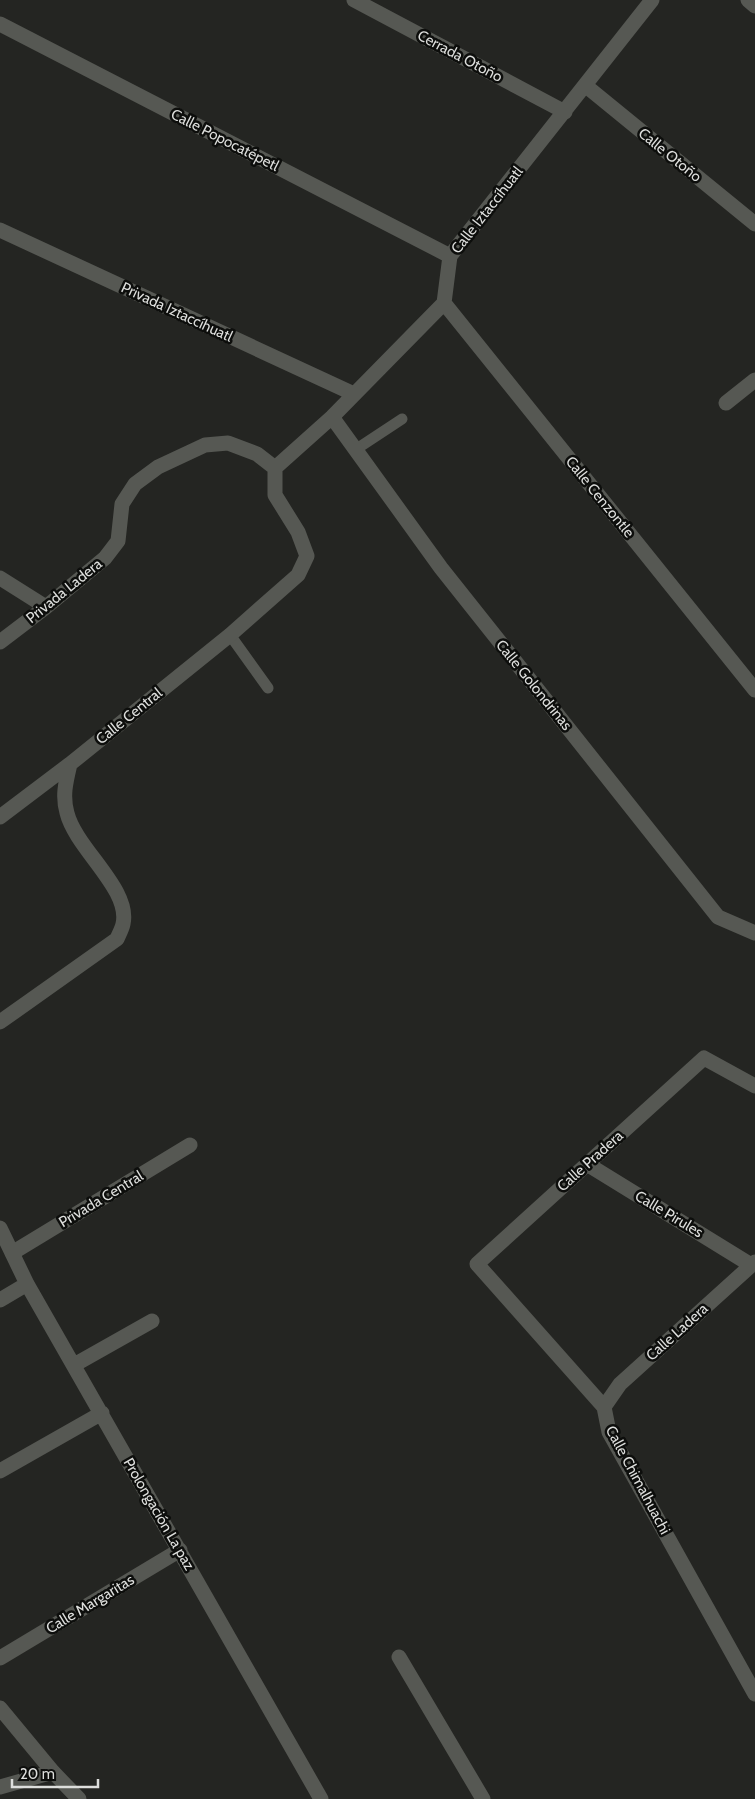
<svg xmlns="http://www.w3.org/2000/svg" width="755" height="1799" viewBox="0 0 755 1799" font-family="Cabin,sans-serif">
<rect width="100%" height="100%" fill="#242522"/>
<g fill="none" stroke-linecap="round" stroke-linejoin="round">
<path stroke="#565853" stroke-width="11" d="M355 450 402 419
M230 635 268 688"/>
<path stroke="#565853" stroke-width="15" d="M354 0 565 112
M748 0 755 6
M0 24 450 256
M586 86 755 224
M0 230 354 394
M444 303 755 690
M726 403 755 380
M332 417 441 568 718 917 755 933
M0 578 46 607
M0 642 46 607 105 558 118 541 122 504 135 484 158 467 205 445 228 443 257 454 275 468
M0 817 70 764
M0 1022 117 939C119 934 122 929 123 924 131 889 76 849 67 813 62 796 66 781 70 764L230 635 298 575 307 556 298 532 275 495V468L332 417 444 303 450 256 652 0
M755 1086 704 1058 477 1264 604 1407 609 1432 755 1694
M587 1164 751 1265
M0 1228 27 1284 321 1799
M12 1253 190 1145
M0 1300 27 1284
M74 1365 152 1321
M604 1407 620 1384 755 1262
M0 1471 102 1413
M399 1657 483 1799
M0 1658 180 1550
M0 1787 53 1772"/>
<path stroke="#565853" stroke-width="15" d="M0 1708 53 1772 79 1799"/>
</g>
<g text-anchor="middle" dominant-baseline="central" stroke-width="5" stroke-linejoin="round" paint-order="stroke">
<g font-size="15" fill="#dddedc" stroke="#0d0e0c">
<text transform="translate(460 56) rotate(28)">Cerrada Otoño</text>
<text transform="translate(225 140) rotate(27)">Calle Popocatépetl</text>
<text transform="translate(670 155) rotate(39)">Calle Otoño</text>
<text transform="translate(487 210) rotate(-52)">Calle Iztaccíhuatl</text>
<text transform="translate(177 312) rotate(25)">Privada Iztaccíhuatl</text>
<text transform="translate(600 497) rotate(51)">Calle Cenzontle</text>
<text transform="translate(64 591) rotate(-39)">Privada Ladera</text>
<text transform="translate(534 685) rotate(51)">Calle Golondrinas</text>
<text transform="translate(129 716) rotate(-39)">Calle Central</text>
<text transform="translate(590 1161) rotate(-42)">Calle Pradera</text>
<text transform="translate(101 1199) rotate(-31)">Privada Central</text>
<text transform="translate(669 1214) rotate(31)">Calle Pirules</text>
<text transform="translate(677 1332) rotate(-42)">Calle Ladera</text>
<text transform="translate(638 1480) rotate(62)">Calle Chimalhuachi</text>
<text transform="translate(159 1514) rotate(60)">Prolongación La paz</text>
<text transform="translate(90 1604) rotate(-31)">Calle Margaritas</text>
</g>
</g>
<path d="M12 1779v8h86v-8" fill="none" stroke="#dddedc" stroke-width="2.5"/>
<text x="20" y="1779" font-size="15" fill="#dddedc" stroke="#0d0e0c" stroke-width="4" paint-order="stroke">20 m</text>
</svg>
